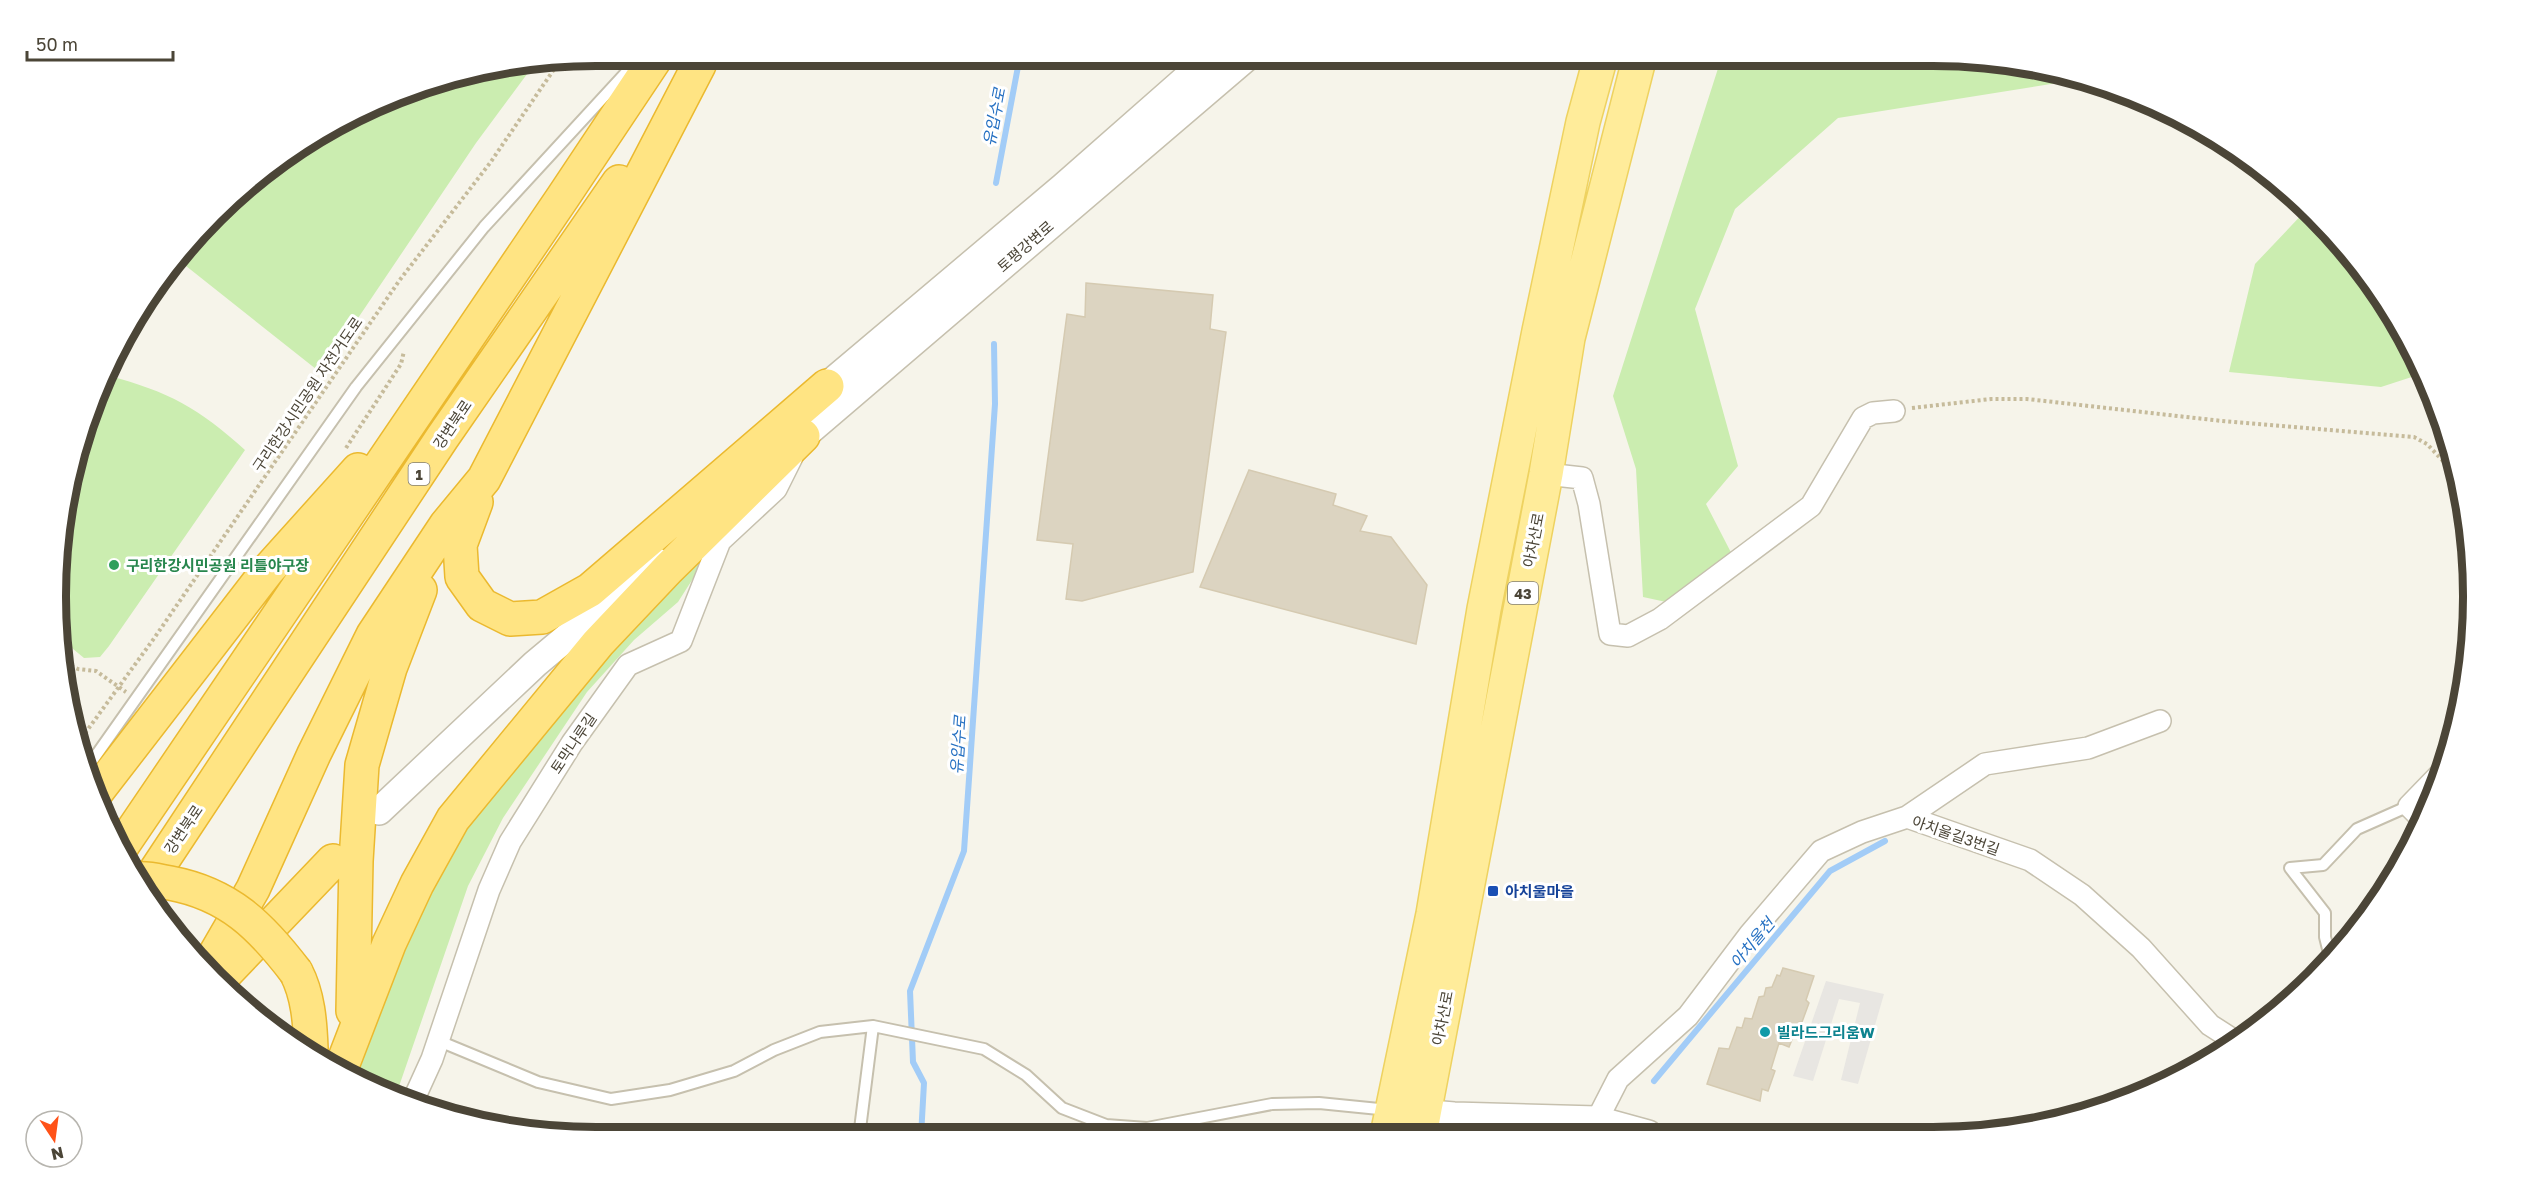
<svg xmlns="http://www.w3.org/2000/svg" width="2529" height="1193" viewBox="0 0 2529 1193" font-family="'Golos Text','Noto Sans KR',sans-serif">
<rect width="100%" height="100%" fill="#f6f4ea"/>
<path fill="#cbedb0" d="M1722 56H1933L2038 66 2082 79 1838 118 1735 209 1695 309 1738 466 1706 504 1739 568 1680 605 1643 597 1636 469 1613 396Z
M533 66 476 143 321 373 181 262 240 190 326 128 422 84Z
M2308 208 2382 296 2424 373 2381 387 2229 372 2255 264Z
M109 376C168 391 200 409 245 450L109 646 100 657 84 658 61 639 66 491Z
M714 536 701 566 678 602 634 640 587 692 503 818 468 886 395 1098 347 1070 465 813Z"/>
<path fill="#e8e6e2" d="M1826 981 1884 994 1858 1084 1841 1080 1860 1003 1839 999 1813 1081 1793 1076Z"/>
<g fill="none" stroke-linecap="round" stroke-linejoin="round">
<path stroke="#a2ccf7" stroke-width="6" d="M996 183 1020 56
M1654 1081 1830 871 1885 841
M1563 1134 1574 1131
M921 1136 924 1083 913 1062 910 991 964 851 995 404 994 344"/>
</g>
<path fill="#dcd4c1" stroke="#d5cab1" stroke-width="1.5" d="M1086 283 1213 295 1210 329 1226 332 1193 572 1082 601 1066 599 1073 544 1037 540 1067 314 1085 317Z
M1249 470 1336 494 1333 505 1367 516 1360 531 1391 537 1427 585 1416 644 1200 587Z
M1783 968 1814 976 1806 1000 1809 1003 1802 1022H1799L1789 1047 1779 1043 1771 1069 1775 1071 1768 1091 1762 1089 1760 1101 1707 1084 1719 1048 1729 1049 1737 1027 1742 1028 1745 1018 1752 1019 1759 997 1764 996 1766 988 1772 987 1777 975 1780 976Z"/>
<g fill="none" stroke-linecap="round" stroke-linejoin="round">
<g stroke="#c6c0ae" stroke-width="14">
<path id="service" d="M85 771 356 387 484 227 634 64
M2330 957 2325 937V913L2290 868 2323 865 2357 829 2409 806
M439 1041 538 1082 611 1099 670 1090 734 1071 774 1050 820 1032 873 1026 984 1049 1026 1075 1062 1108 1106 1125 1147 1128 1272 1104 1319 1103 1389 1110
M859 1137 873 1026"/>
</g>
<g stroke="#c6c0ae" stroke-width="24">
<path id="minor" d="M1546 474 1582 478 1589 504 1610 634 1628 636 1660 619 1811 506 1863 418 1873 413 1894 411
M1907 817 1985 764 2088 748 2160 721
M2423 820 2409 806 2442 772
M412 1103 432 1059 489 890 510 842 572 743 628 665 681 641 720 541 776 489 792 457
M1597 1120 1618 1079 1688 1016 1750 934 1821 851 1862 832 1907 817 2030 860 2082 895 2141 948 2210 1025 2235 1041"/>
</g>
<g stroke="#c6c0ae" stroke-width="30">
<path id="tertiary" d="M819 403 827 386 1063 187 1212 56
M788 449 1248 56
M379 811 535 664 657 562
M1406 1112 1454 1116 1597 1120 1648 1134"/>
</g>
<g stroke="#eed260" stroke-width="36">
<path id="primary" d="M1387 1135 1433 914 1484 609 1539 331 1583 122 1601 56
M1420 1135 1546 474 1568 338 1640 56"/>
</g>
<g stroke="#ebb92f" stroke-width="36">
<path id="trunk" d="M476 502 460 545 462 577 482 605 510 619 542 617 590 590 827 386
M95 794 268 570 358 470
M120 849 563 197 657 56
M145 887 442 438 619 182
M209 965 253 889 314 754 373 635 446 525 484 479 699 65
M296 972C308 995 310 1022 311 1048
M220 979 333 861
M353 1011 356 861 362 765 390 668 420 590
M342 1066 389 944 417 884 453 819 598 643 668 569 803 436"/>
</g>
<path stroke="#c6bb9b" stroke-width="4" stroke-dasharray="3 3" stroke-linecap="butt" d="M1912 408 1991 399H2027L2222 421 2414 437 2427 444 2459 478
M346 448 401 364 404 351
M2446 463 2453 457
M60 661 78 669 96 671 126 692
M78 743 155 637 399 281 490 163 559 62"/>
<use href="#service" stroke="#fff" stroke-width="10"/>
<use href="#minor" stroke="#fff" stroke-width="21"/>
<use href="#tertiary" stroke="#fff" stroke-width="27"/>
<use href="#primary" stroke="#ffec9a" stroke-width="33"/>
<use href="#trunk" stroke="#ffe483" stroke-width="33"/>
<g stroke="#ebb92f" stroke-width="36" stroke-linecap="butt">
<path id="trunk-bridge" d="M138 879C149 878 159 881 170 883 229 894 261 926 296 972"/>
</g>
<use href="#trunk-bridge" stroke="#ffe483" stroke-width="33"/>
</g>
<circle fill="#2e9e5b" stroke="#fff" stroke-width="2" cx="114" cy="565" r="6"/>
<rect fill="#1a4fb4" stroke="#fff" stroke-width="2" x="1487" y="885" width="12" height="12" rx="3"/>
<circle fill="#0f9aa8" stroke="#fff" stroke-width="2" cx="1765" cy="1032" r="6"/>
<g text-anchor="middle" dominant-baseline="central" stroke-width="6" stroke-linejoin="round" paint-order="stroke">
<g fill="#fff" stroke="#817d73" stroke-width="1.5">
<rect x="408.5" y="463" width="21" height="22" rx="4.5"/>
<rect x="1508" y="582" width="30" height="22" rx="4.5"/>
</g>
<g font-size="14" font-weight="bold" fill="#4b4537">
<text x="419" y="474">1</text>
<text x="1523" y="593">43</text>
</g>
<g font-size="15" fill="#4b4537" stroke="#fff">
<text transform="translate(1025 246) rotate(-41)">토평강변로</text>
<text transform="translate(307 394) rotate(-56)">구리한강시민공원 자전거도로</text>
<text transform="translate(452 424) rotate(-56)">강변북로</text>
<text transform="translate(1533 540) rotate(-79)">아차산로</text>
<text transform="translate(573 743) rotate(-56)">토막나루길</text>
<text transform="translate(183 829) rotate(-56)">강변북로</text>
<text transform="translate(1956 835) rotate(19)">아치울길3번길</text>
<text transform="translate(1442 1018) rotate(-79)">아차산로</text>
</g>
<g font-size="15" font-weight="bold" fill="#27864d" stroke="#fff" text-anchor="start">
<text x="126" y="565">구리한강시민공원 리틀야구장</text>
</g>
<g font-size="15" font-weight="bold" fill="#164399" stroke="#fff" text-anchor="start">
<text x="1505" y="891">아치울마을</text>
</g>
<g font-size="15" font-weight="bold" fill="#0d838f" stroke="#fff" text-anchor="start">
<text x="1777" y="1032">빌라드그리움W</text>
</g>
<g font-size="16" font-style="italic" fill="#2570c2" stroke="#fff">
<text transform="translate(994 117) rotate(-79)">유입수로</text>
<text transform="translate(958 745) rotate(-86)">유입수로</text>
<text transform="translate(1752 943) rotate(-50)">아치울천</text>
</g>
</g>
<path d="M0 0H2529V1193H0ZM596 66H1933A530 530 0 0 1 2463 596V597A530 530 0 0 1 1933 1127H596A530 530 0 0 1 66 597V596A530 530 0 0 1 596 66Z" fill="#fff" fill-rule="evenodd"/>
<path fill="none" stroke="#4b4537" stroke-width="8" d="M596 66H1933A530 530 0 0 1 2463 596V597A530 530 0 0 1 1933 1127H596A530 530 0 0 1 66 597V596A530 530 0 0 1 596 66Z"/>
<g transform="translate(54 1139) rotate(167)"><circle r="28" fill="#ffffff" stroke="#b7b5af" stroke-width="1.5"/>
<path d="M0-4.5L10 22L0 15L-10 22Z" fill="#ff5218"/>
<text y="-9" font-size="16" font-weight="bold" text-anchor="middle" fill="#4b4537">N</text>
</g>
<path d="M27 51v9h146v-9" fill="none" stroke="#4b4537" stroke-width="3"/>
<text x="36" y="51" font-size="18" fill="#4b4537" stroke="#ffffff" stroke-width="4.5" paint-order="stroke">50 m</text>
</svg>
